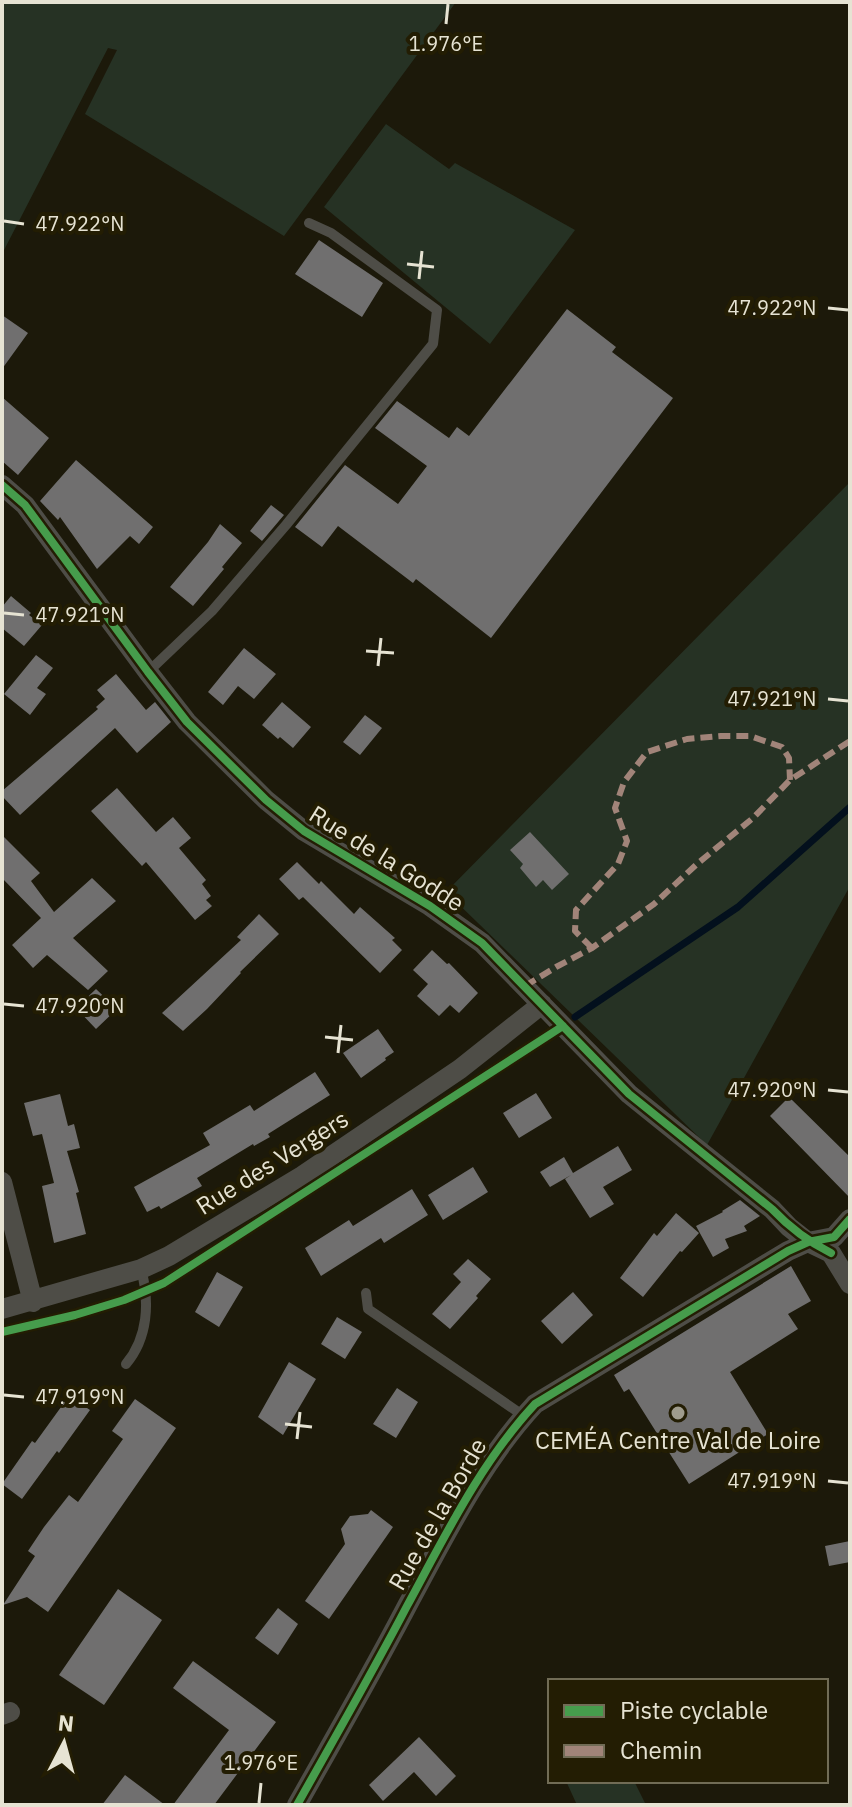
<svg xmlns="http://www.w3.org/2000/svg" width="852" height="1807" viewBox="0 0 852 1807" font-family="'IBM Plex Sans',sans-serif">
<rect width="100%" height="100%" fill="#1c190a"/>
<path fill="#263224" d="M2 2H456L284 236 85 114 117 50 108 48 2 254Z
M386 124 449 169 455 163 575 230 490 344 324 207Z
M850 482V886L707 1145 446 892Z
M566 1781H634L646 1805H577Z"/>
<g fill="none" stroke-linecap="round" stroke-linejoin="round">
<path stroke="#03101d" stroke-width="7" d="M575 1017 738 907 850 807"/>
</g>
<path fill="#706f6f" d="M319 240 383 283 362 317 295 274Z
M567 309 616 347 612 352 673 398 491 638 416 579 413 583 338 526 322 547 295 527 345 465 398 504 427 466 375 428 397 401 449 438 457 427 469 436Z
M2 315 28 333 2 369Z
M2 397 49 438 18 475 2 461Z
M76 460 153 527 139 544 130 536 97 569 60 517 58 520 40 501Z
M271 505 284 515 262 541 250 531Z
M220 524 242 543 222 567 224 569 193 606 170 587 208 542Z
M11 596 31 613 29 615 42 625 24 646 2 628V607Z
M244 648 276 674 254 699 238 686 223 705 208 692Z
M36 655 53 668 37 688 46 694 30 715 4 694Z
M116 674 146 710 155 702 171 722 137 753 115 728 20 815 2 796V791L98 709 96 707 105 699 97 690Z
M282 702 311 727 293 748 280 737 278 739 262 725Z
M365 715 382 728 360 755 343 742Z
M117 788 156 832 173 817 191 838 179 848 206 880 202 884 211 896 206 900 212 906 195 920 146 862 142 866 91 811Z
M530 832 569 874 552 890 543 880 536 887 520 868 523 864 510 850Z
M2 835 40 873 31 881 54 912 92 878 116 901 73 938 108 971 88 990 47 955 33 968 12 945 41 918 2 878Z
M297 862 319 884 321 881 354 914 360 907 395 938 392 940 402 950 380 973 303 897 299 900 279 879Z
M259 914 279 934 240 972 241 973 207 1009 183 1031 162 1013 241 940 237 937Z
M432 950 447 964 449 963 478 993 459 1013 450 1005 439 1016 417 996 428 984 413 970Z
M96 989 117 1009 96 1029 76 1008Z
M378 1029 394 1052 385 1058 386 1060 361 1078 343 1053Z
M315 1072 330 1095 268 1134 270 1137 254 1146 253 1144 197 1178 202 1186 161 1209 159 1206 147 1212 134 1187 210 1145 203 1133 250 1105 254 1111Z
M536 1093 552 1118 519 1138 503 1113Z
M60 1094 68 1126 74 1124 80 1148 67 1151 79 1192 76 1193 86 1234 54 1243 42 1186 54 1183 42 1134 33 1136 24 1103Z
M789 1097 850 1157V1198L770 1116Z
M618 1146 632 1170 603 1187 614 1204 590 1218 565 1179 571 1175 550 1187 540 1172 564 1157 573 1173Z
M473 1167 488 1192 443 1220 428 1195Z
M412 1189 428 1215 384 1243 381 1238 321 1276 305 1248 349 1220 353 1226Z
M740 1200 760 1216 744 1226 747 1231 725 1239 729 1248 713 1257 696 1226 723 1212 722 1211Z
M676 1213 699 1233 682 1252 680 1251 643 1297 620 1278 654 1233 657 1236Z
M468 1259 491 1279 476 1296 478 1298 450 1329 432 1314 461 1282 453 1274Z
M791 1266 811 1301 788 1314 798 1329 730 1372 768 1434 689 1484 629 1389 624 1392 614 1375Z
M217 1272 243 1287 219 1327 195 1312Z
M573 1292 593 1315 562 1344 541 1321Z
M337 1317 362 1332 345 1359 321 1344Z
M289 1362 316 1379 283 1435 258 1417Z
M397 1388 418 1402 396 1438 373 1424Z
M69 1396 90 1410 59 1453 57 1451 22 1499 2 1484 32 1441 35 1443Z
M135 1399 176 1428 48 1612 27 1597 3 1605 35 1556 28 1551 44 1527 69 1495 78 1502 123 1439 112 1431Z
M371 1510 393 1527 329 1619 305 1601 345 1544 341 1529 350 1516 368 1514Z
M850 1541V1562L829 1566 825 1546Z
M118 1589 162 1620 104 1705 59 1675Z
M278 1608 298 1624 278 1655 255 1638Z
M193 1661 276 1722 214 1805H173L229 1730 173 1688Z
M419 1737 456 1776 436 1796 414 1772 383 1801 369 1785Z
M125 1775 165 1805H102Z"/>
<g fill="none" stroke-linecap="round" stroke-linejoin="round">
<path stroke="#4e4d47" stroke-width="10" d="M148 672 212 611 286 525 433 344 437 310 331 233 309 223
M366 1293 368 1309 524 1416
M126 1364C148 1338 150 1302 141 1269"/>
<path stroke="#4e4d47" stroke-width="20" d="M2 485 25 505 148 672 187 722 266 800 304 831 430 906 482 943 629 1094 772 1209 789 1227 808 1242 831 1253 850 1284
M2 1182 33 1302
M2 1309 141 1269 169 1256 302 1176 460 1069 542 1004
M2 1715 10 1712
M297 1805C334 1739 372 1673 407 1606 445 1536 481 1462 535 1404L788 1251 808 1242 834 1237 850 1219"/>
<path stroke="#a18479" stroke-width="6" stroke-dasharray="12 6" stroke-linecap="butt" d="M592 948 575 931 576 910 618 864 627 841 615 808 624 782 647 752 687 739 721 736H750L782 747 789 758 790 780
M525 986 556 967 592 948 654 904 697 864 753 818 790 780 850 741"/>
<g stroke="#231d03" stroke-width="13">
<path id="cycleway" d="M2 485 25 505 148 672 187 722 266 800 304 831 430 906 482 943 629 1094 772 1209C790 1228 807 1241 831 1253
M2 1332 75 1315 124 1300 164 1283 563 1026
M297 1805C334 1739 372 1673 407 1606 445 1536 481 1462 535 1404L788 1251 808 1242 834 1237 850 1219"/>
</g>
<use href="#cycleway" stroke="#469c4c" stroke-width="8"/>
</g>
<path fill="none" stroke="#e6e3d3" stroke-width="3" d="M446 24 448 4M4 221 24 224M407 264 434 267M419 279 422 251M828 308 848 310M4 613 24 615M366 651 394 653M378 666 381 638M828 699 848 701M4 1004 24 1006M325 1037 353 1040M338 1053 341 1025M828 1090 848 1092M4 1395 24 1397M285 1424 312 1427M297 1439 300 1412M828 1481 848 1483M259 1803 261 1783"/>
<circle fill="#9f9c8d" stroke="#231d03" stroke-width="3" cx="678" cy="1413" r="8"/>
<g text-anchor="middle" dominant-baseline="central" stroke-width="8" stroke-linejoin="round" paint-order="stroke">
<g font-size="24" fill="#e6e3d3" stroke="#231d03">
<text transform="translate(387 858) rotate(32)">Rue de la Godde</text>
<text transform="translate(272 1162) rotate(-32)">Rue des Vergers</text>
<text transform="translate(437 1514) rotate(-60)">Rue de la Borde</text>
</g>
<g font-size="24" fill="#e6e3d3" stroke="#231d03">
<text x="678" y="1440">CEMÉA Centre Val de Loire</text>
</g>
</g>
<g font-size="20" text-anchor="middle" fill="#e6e3d3" stroke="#231d03" stroke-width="8" stroke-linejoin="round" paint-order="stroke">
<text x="446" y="51">1.976°E</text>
<text x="80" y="231">47.922°N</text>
<text x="772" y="315">47.922°N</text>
<text x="80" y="622">47.921°N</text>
<text x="772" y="706">47.921°N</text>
<text x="80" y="1013">47.920°N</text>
<text x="772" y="1097">47.920°N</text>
<text x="80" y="1404">47.919°N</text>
<text x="772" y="1488">47.919°N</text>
<text x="261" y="1770">1.976°E</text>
</g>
<rect width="852" height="1807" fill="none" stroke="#e6e3d3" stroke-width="8"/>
<rect x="548" y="1679" width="280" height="104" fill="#231d03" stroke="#716c56" stroke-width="2"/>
<rect x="564" y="1705" width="40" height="12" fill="#469c4c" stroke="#716c56" stroke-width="2"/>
<text x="620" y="1719" font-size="24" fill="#e6e3d3">Piste cyclable</text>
<rect x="564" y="1745" width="40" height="12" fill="#a18479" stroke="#716c56" stroke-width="2"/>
<text x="620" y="1759" font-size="24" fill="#e6e3d3">Chemin</text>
<g transform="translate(64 1743) rotate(6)" stroke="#231d03" stroke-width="6" paint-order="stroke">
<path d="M0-6L14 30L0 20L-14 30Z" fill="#e6e3d3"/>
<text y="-12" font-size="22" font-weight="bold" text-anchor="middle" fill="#e6e3d3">N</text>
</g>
</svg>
